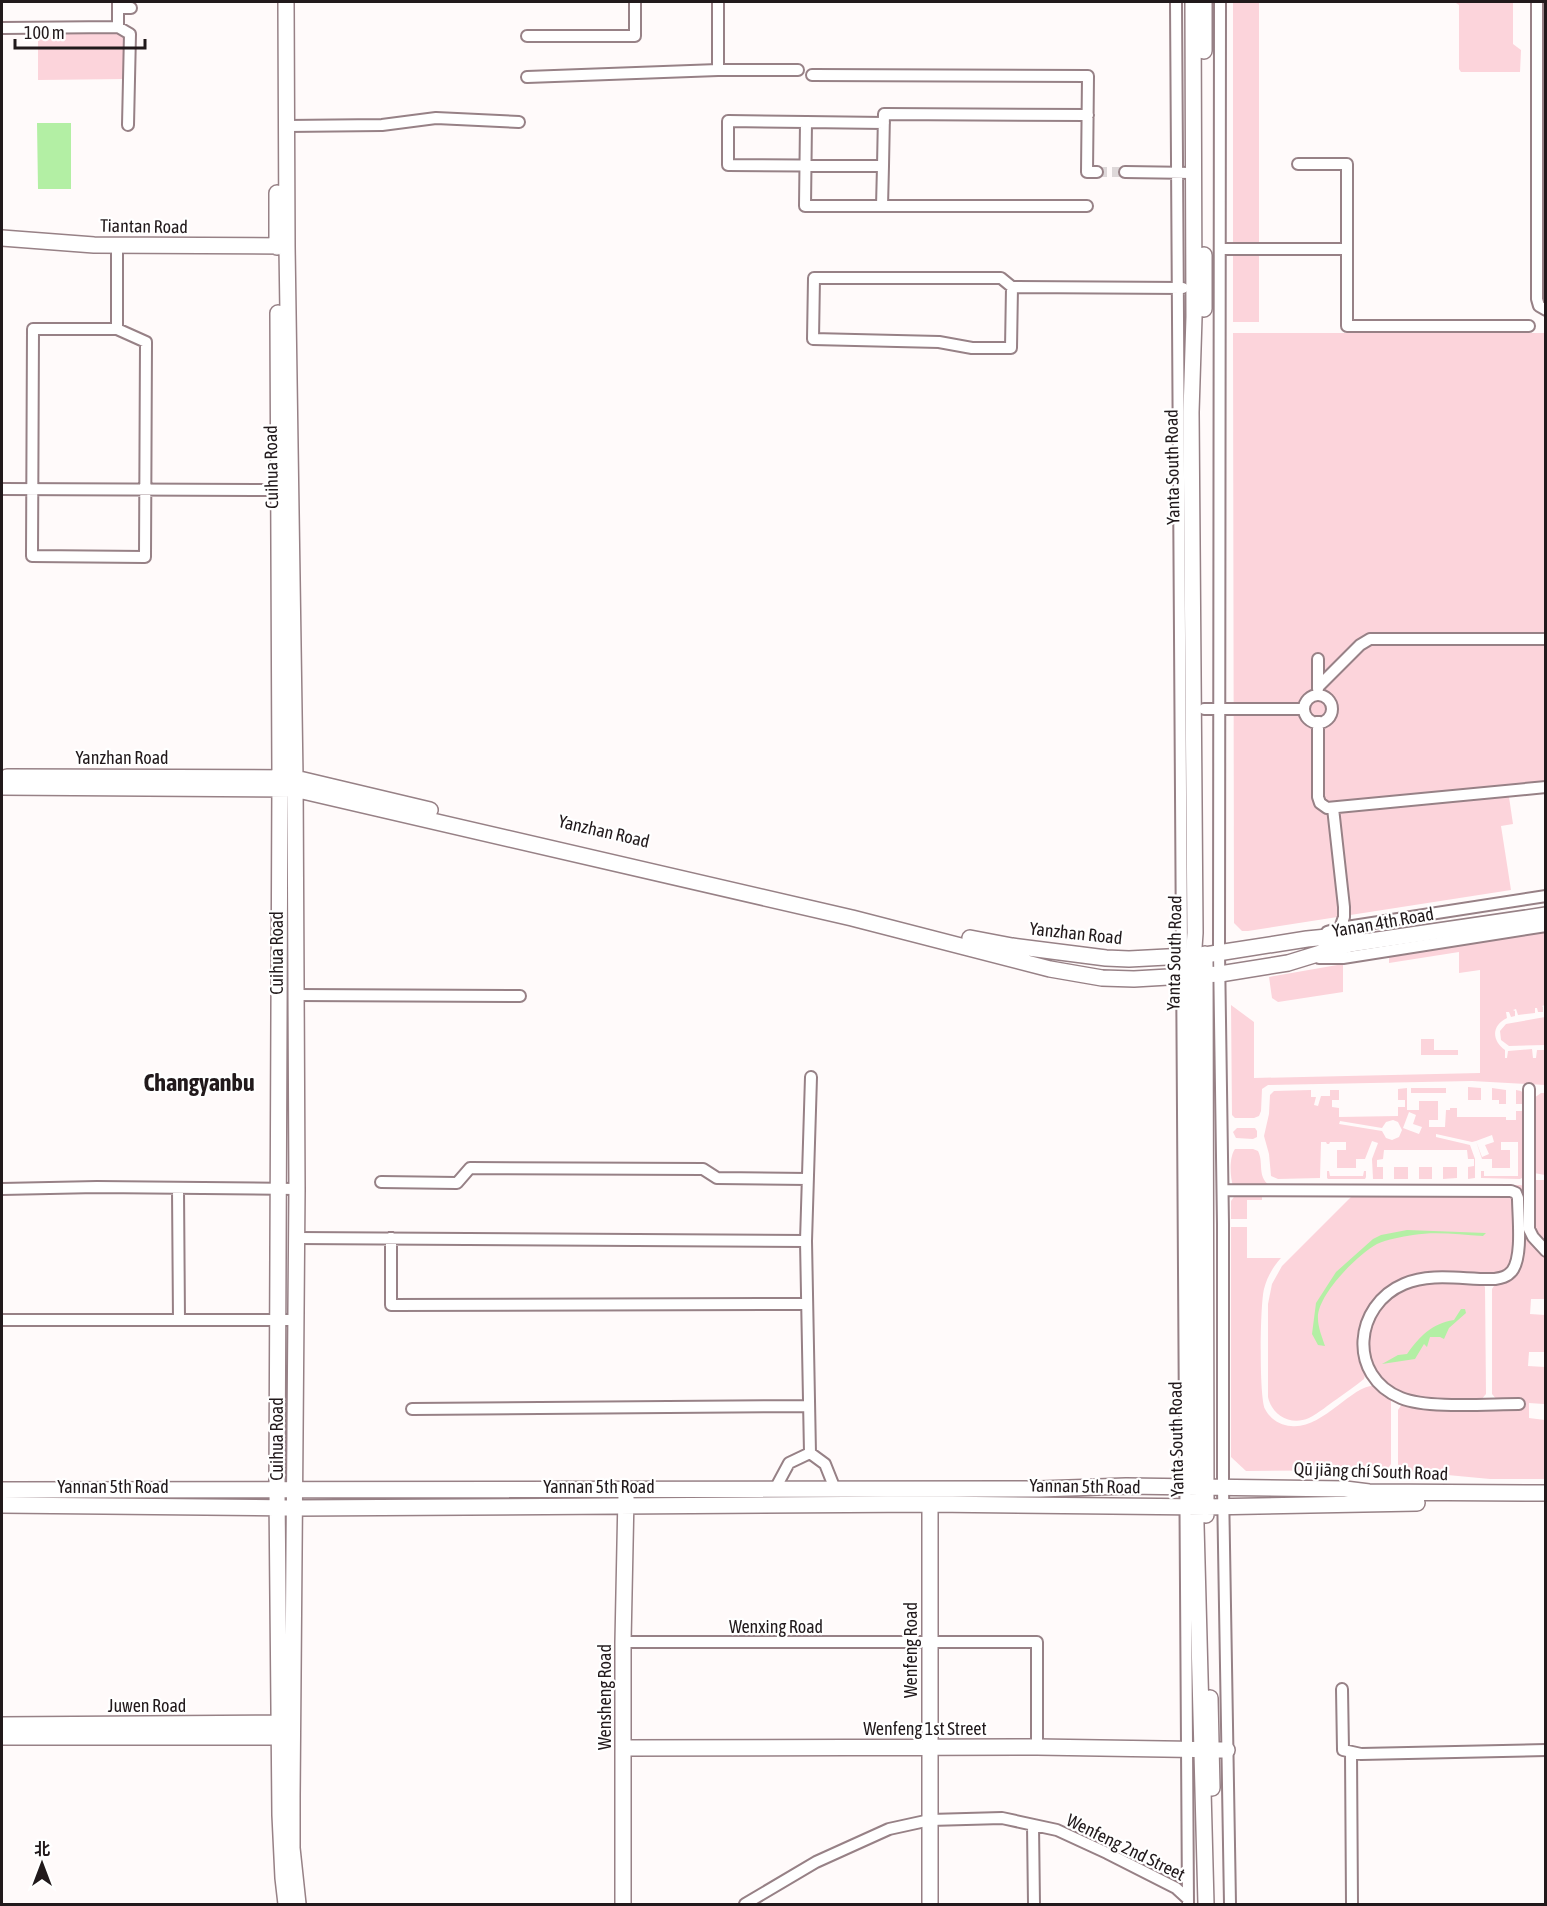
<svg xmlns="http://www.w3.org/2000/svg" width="1547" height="1906" viewBox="0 0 1547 1906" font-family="'Asap Condensed','Noto Sans SC',sans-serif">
<rect width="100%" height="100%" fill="#fffafa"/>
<path fill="#fcd4db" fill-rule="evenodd" d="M1233 2H1259V242H1233Z
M1423 2H1513V44L1521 50 1520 72H1461L1459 69V5L1456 3Z
M38 30H117L125 35V79L38 80Z
M1233 256H1259V322H1233Z
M1233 333H1545V793L1509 797 1513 824 1501 826 1511 890 1248 931H1242L1234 923Z
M1545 931V1009V1005L1542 1006 1543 1007V1012H1538L1537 1008H1535V1013L1518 1015 1516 1009 1513 1010 1515 1011V1016L1511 1017 1509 1012H1506L1507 1018C1492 1025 1491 1040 1505 1050V1058H1507L1508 1051 1532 1049 1533 1058H1536L1537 1050H1545V1085L1472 1081 1268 1085 1262 1089 1261 1111 1259 1116 1254 1118H1235L1232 1115 1231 1005 1254 1022V1078L1480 1073V970L1459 973V952L1389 963V956Z
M1343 964V992L1278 1002 1272 998 1269 977Z
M1545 1017V1045L1509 1046 1501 1040 1500 1031 1506 1024Z
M1421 1039H1434V1050H1458V1055H1421Z
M1468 1087 1481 1088V1100H1468Z
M1407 1088V1110H1419V1101H1438V1120H1429V1127H1445L1446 1110H1450V1108H1457V1117H1506V1120H1516V1111H1523V1104H1516V1090L1521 1091 1525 1095 1524 1177 1520 1179 1481 1178V1171H1484V1176H1518V1142H1501V1150H1510V1168H1492V1159H1482L1476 1141 1472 1142 1436 1134V1137L1470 1145 1475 1159V1178L1468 1179V1167L1474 1166V1159H1468L1467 1150H1384L1383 1159 1377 1160V1167H1383V1179H1373L1372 1159 1378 1143 1372 1141 1365 1159H1356V1168H1337V1150H1346V1142H1330L1329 1144H1327L1326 1142H1321L1320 1178 1278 1179 1271 1176 1269 1154 1264 1136 1269 1114 1270 1095 1274 1091 1311 1090V1097H1316L1314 1105 1318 1106 1321 1096H1330V1090H1339V1100H1332V1107L1339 1108V1117L1398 1116V1107H1405V1100H1398V1089ZM1409 1112 1416 1115 1413 1124 1422 1127 1419 1134 1403 1128ZM1393 1120 1398 1122 1402 1130 1399 1137 1392 1140 1386 1138 1382 1131 1339 1124 1340 1121 1382 1128 1386 1122ZM1492 1135 1494 1142 1485 1145 1489 1154 1482 1157 1476 1141Z
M1411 1088H1446V1093H1411Z
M1492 1088 1506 1090V1104H1499V1100H1492Z
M1541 1093H1545V1175L1534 1173V1098Z
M1237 1128H1255L1257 1131V1137L1253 1139 1236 1138 1233 1132Z
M1235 1149H1253L1258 1151C1264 1163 1257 1176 1269 1185H1520L1524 1186 1525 1228 1545 1256V1299H1531L1530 1314 1545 1315V1362V1352H1529L1528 1366 1545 1367V1414L1544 1404 1529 1403V1418L1545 1420V1479H1490L1405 1471 1400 1469 1398 1464V1410L1402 1404 1497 1400 1492 1394V1289L1496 1283 1512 1276 1520 1194 1233 1186C1230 1177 1229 1157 1235 1149Z
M1394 1167H1408V1179H1394Z
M1419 1167H1432V1179H1419Z
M1443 1167H1457V1178L1443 1179Z
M1327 1171H1329L1330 1176H1363L1364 1171H1366V1177L1365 1179H1328L1327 1178Z
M1536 1180H1545V1246L1533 1231 1534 1182Z
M1236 1194H1262V1200H1247V1219H1231V1201Z
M1354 1194 1514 1195V1258L1504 1274 1426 1275 1370 1308 1366 1372 1364 1379C1356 1386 1346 1392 1337 1399 1328 1405 1319 1413 1309 1418 1291 1426 1272 1416 1268 1397V1304L1272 1284 1282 1266Z
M1231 1227H1247V1258H1281C1273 1267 1267 1277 1264 1289 1260 1305 1259 1397 1265 1409 1270 1419 1280 1425 1291 1426 1323 1430 1354 1382 1376 1386L1391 1399V1464L1387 1470 1246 1471 1231 1457Z
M1430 1281 1482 1283 1485 1287 1486 1394 1481 1400 1429 1401 1394 1391 1372 1368 1366 1339 1378 1308 1402 1288Z"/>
<path fill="#b3efa4" d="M37 123H71V189H38Z
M1407 1230 1486 1233 1483 1236C1460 1235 1437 1231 1413 1235 1401 1237 1388 1239 1377 1244 1358 1254 1316 1296 1318 1319 1318 1327 1322 1337 1325 1346L1318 1345 1312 1334 1316 1303 1336 1272 1373 1239 1381 1235Z
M1461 1309H1465L1466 1313 1449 1328 1444 1339 1440 1337H1430L1427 1347 1424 1344 1415 1359 1382 1364 1398 1355 1407 1354C1420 1336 1431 1324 1454 1320Z"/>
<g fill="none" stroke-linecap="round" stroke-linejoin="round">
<path stroke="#ded8d9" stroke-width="10" stroke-dasharray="10 5" stroke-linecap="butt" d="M1097 172H1125"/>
<g stroke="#978186" stroke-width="14">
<path id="street" d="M1176 2C1177 636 1178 1270 1188 1904
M1220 2 1219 953 1223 1224V1487L1230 1904
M1537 2V299L1539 306 1546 310
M118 8H131
M118 27V2
M2 28 118 27 130 34 128 125
M527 36H635V2
M718 70H798
M812 75 1088 76 1087 172H1097
M527 77 718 70V2
M806 122 884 123
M287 126 382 125 436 118 519 122
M1298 164H1347V326H1529
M1125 172 1193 173
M882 206 883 166
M1087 206H805L806 122 728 121V165L883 166 884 114 1088 115
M1220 249H1347
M1012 287 1011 348H972L939 342 813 339 814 278H1001L1012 287 1183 288
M33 329H117L146 342 145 557 32 556Z
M117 329V245
M2 489 278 490
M1318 659V689
M1318 687 1360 645 1370 639H1546
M1304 709a14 14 0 1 1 28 0a14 14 0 1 1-28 0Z
M1204 709H1304
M1318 722V797L1320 803 1327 808 1546 787
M1333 808 1344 907V917L1340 928
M1327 932 1340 928 1546 896
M1319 958H1343L1546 926
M296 995 520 996
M811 1077 806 1241 810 1453 825 1464 835 1489
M1529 1089V1229L1533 1237 1546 1251
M381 1182 457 1183 470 1168 703 1169 717 1178 808 1179
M2 1189 97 1187 297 1189
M178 1189 179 1320
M1223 1190 1511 1191 1516 1193 1518 1198C1518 1216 1523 1257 1512 1271 1507 1277 1501 1278 1495 1279 1465 1280 1432 1272 1404 1284 1354 1305 1347 1376 1401 1398 1428 1409 1488 1404 1519 1404
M297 1238 806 1241
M391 1238V1305L807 1304
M2 1320H296
M412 1409 809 1406
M775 1489 789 1463 810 1453
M623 1642H1037V1747
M1342 1689 1343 1750 1361 1754 1546 1750
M1351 1752 1352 1904
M1033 1825 1034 1904
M745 1904 816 1862 889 1829 930 1820 1002 1818 1057 1830 1107 1853 1176 1888 1188 1899"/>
</g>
<g stroke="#978186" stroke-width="18">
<path id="secondary" d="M286 2 287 246 295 778 297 1189 292 1796V1848L298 1904
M1193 2 1194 317 1191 412 1195 933 1192 977 1195 1487 1206 1904
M1204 51V2
M277 193V247
M2 238 94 245 286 246
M1204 309V255
M278 313 280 778 277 1491 280 1815 283 1878 286 1904
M7 777 295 778 430 810
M2 787 294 789 852 918 1050 969 1102 978 1134 979 1220 974 1288 963 1350 944 1546 915
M970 938 1012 946 1106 958 1129 959 1205 955 1307 939 1357 934
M1205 954 1206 1515
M2 1490 1040 1489 1126 1486 1345 1489 1369 1492 1546 1493
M2 1505 295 1508 930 1504 1206 1507 1417 1503
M1210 1698 1212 1788
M2 1725 287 1723
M2 1737H289
M623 1748 1037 1747 1227 1750
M623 1904V1642L626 1496
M930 1904V1504"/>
</g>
<use href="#street" stroke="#fff" stroke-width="10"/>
<use href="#secondary" stroke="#fff" stroke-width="15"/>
</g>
<g text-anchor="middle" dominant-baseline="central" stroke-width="4.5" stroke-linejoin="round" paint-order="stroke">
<g font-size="18" fill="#21191b" stroke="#fff">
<text transform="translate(144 226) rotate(1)">Tiantan Road</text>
<text transform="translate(271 467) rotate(-91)">Cuihua Road</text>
<text transform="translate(1172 467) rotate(-91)">Yanta South Road</text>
<text x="122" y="757">Yanzhan Road</text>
<text transform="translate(604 831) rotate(13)">Yanzhan Road</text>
<text transform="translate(1383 922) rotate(-10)">Yanan 4th Road</text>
<text transform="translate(1076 933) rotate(6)">Yanzhan Road</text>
<text transform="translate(276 953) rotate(-90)">Cuihua Road</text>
<text transform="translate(1174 953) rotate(-89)">Yanta South Road</text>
<text transform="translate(276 1439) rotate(-90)">Cuihua Road</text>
<text transform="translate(1176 1439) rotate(-91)">Yanta South Road</text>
<text transform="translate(1371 1471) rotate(2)">Qū jiāng chí South Road</text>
<text x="113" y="1486">Yannan 5th Road</text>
<text x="599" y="1486">Yannan 5th Road</text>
<text transform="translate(1085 1486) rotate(1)">Yannan 5th Road</text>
<text x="776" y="1626">Wenxing Road</text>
<text transform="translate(910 1650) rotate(-90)">Wenfeng Road</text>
<text transform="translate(604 1697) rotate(-90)">Wensheng Road</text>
<text x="147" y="1705">Juwen Road</text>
<text x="925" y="1728">Wenfeng 1st Street</text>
<text transform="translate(1126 1847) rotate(26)">Wenfeng 2nd Street</text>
</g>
<g font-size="24" font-weight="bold" fill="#21191b" stroke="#fff">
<text x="199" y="1082">Changyanbu</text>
</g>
</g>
<rect width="1547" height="1906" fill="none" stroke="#21191b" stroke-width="6"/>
<g transform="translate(42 1864)" stroke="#ffffff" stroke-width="4.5" paint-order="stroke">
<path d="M0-4.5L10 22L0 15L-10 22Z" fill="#21191b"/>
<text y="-9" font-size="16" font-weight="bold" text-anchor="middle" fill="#21191b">北</text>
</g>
<path d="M15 39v9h130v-9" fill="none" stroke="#21191b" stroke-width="3"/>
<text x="24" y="39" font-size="18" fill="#21191b" stroke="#ffffff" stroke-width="4.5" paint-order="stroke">100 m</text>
</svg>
